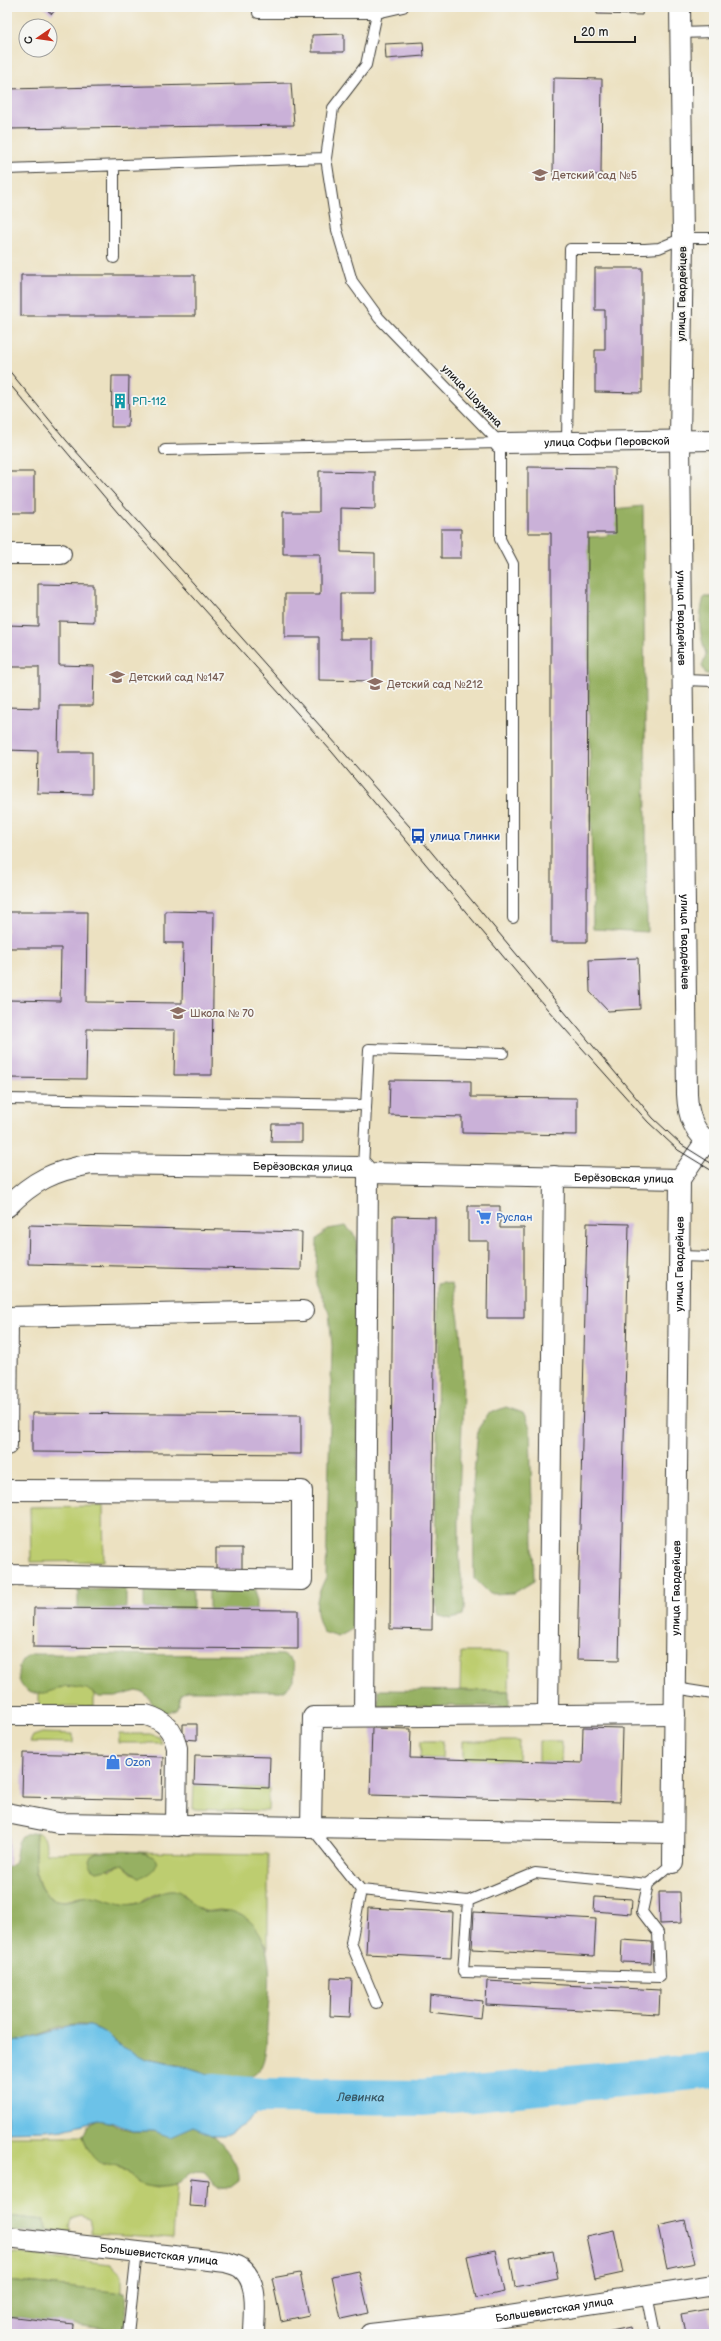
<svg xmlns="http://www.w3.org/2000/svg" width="721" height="2341" viewBox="0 0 721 2341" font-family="'Balsamiq Sans',sans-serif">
<rect width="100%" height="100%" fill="#f6f6f2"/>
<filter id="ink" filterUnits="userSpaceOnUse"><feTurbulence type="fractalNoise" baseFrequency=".025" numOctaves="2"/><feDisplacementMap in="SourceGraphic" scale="8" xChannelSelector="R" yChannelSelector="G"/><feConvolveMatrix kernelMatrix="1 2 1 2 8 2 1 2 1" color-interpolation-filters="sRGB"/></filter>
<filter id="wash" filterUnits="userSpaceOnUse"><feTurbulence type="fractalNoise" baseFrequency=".012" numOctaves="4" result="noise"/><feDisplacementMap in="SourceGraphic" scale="16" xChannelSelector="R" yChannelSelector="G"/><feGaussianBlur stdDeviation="0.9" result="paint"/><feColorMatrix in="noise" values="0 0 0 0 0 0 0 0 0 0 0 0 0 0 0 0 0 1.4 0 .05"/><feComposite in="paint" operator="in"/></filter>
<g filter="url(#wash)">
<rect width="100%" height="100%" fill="#ece1c1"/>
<path fill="#bdcd6f" stroke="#6c7446" d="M103 1506 104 1561 31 1562 30 1507Z
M461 1652H510L509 1691 460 1690Z
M39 1681H94V1707H39Z
M42 1733 73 1734V1743L30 1742 33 1736Z
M119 1734H150L159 1737 162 1743H119Z
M421 1741H443L442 1759 420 1758Z
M463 1741H519L518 1761 463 1760Z
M539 1741H562L561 1763 539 1762Z
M194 1785 269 1788 268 1811 193 1809Z
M36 1832C47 1836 46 1843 46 1853L99 1852 91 1856 109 1870 123 1865 133 1874 148 1854 135 1852 268 1854V1950C260 1929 244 1912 220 1910 214 1910 208 1913 202 1910 194 1908 189 1900 184 1893 177 1893 169 1891 162 1892 149 1894 141 1906 125 1905 110 1904 96 1895 80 1897 74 1898 69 1901 62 1901 30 1899 35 1855 36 1832Z
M7 2136H83L88 2150 105 2165H115L126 2172 138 2183 157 2188 177 2184 173 2238 90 2233 92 2227 90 2219 81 2216 72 2220 70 2226 72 2232 48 2230 44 2220 7 2216Z
M7 2252 111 2264 122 2275V2293L7 2281Z"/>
<path fill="#96b062" stroke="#59663f" d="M643 506 647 932 593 929 586 537 607 536 615 509Z
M704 597H714V674H706L702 666 706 654C699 633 698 620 704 597Z
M714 688V745H712L708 706Z
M346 1226 356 1237 358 1260V1607L353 1629 338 1637 323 1632C313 1608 315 1600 326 1577L332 1346 329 1313 316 1284 317 1239 328 1229Z
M444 1282 452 1284C472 1363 458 1445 459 1525 459 1539 459 1552 460 1565 461 1582 467 1599 463 1616L451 1619 440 1616 436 1604 438 1283Z
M506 1407 523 1413 530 1427 534 1581 514 1593 490 1594 474 1578 473 1484 478 1429 488 1414Z
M209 1587 256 1588V1610H209Z
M144 1588H193V1609H144Z
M126 1589V1609H78V1590Z
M31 1654 283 1655 291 1660C298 1672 295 1686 281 1691H187L181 1695 179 1705 176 1710C154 1718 156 1704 144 1693L137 1691 115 1697H98L87 1689 66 1686 45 1693H30C14 1684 14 1662 31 1654Z
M378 1690 509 1691V1706H378Z
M36 1832C35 1855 29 1898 62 1901 71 1902 80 1896 90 1896 105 1897 119 1907 135 1904 149 1902 161 1888 175 1890 188 1892 190 1907 203 1911 213 1914 223 1908 234 1912 280 1929 269 1988 267 2026 266 2041 268 2072 249 2077 240 2079 230 2080 221 2078 210 2076 201 2071 190 2068 171 2062 150 2062 132 2053 116 2046 107 2030 90 2026 61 2020 34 2040 7 2044V1868L14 1863C20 1846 12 1836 36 1832Z
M99 1852C114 1852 134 1849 149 1855 166 1861 150 1876 139 1877L123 1865 97 1871 92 1868 89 1861 91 1856Z
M98 2120C112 2121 120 2130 132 2131 139 2132 146 2130 153 2131 162 2132 167 2137 176 2134 182 2132 186 2127 193 2127 212 2126 242 2164 239 2181L231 2187 220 2189 213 2184 205 2172C187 2168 188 2181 175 2185 164 2188 146 2189 136 2181 130 2176 125 2169 117 2166 110 2163 102 2166 96 2160 89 2154 86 2144 83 2136L88 2125Z
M7 2216 44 2220 48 2230 43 2233 7 2230Z
M7 2281 125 2293 128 2332 7 2316Z"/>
<path fill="#6cc2e8" stroke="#446f82" d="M71 2026H90L105 2032 117 2044 146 2059 190 2068 221 2078 246 2081 256 2086 262 2096 255 2114 243 2125 224 2136H215L193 2127 170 2137 154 2131H132L114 2123 98 2120 64 2129 45 2131 7 2132V2044Z"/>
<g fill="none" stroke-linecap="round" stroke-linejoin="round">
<path stroke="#6cc2e8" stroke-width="36" id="s1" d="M213 2092 262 2096 422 2098 714 2070"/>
</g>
<g id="blocks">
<path fill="#cab1d8" d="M43 7H57L52 14Z
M597 7H643L642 15 597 14Z
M344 34V52H312V35Z
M423 42 424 56 386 59 385 44Z
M554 78 602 79 601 175H553Z
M291 83 294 125 7 129V89Z
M595 268H642V393L595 392V350H605V310H595Z
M21 275H195V316H21Z
M112 376H129L128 427H111Z
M528 467 615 468 616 533H588L587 942H551V533H528Z
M319 471 375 472V509L341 508V552L375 553V593H340V639H373V681L319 680V637H285V594H320V554H283V512H319Z
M7 472H34V513H7Z
M441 529H461V558H441Z
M38 584 94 585V622L59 621V665L94 666 93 706H59L58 752H92V794L37 793 38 751 7 750V707L39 708V667H7V625L38 626Z
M165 911 214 912 212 1075H174L175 1030 87 1029 86 1079 7 1078V1000L60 1001 61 948H7V912H87L86 1002 182 1003 183 943H165Z
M638 958 640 1009 608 1011 590 992 589 960Z
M390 1080 471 1081V1097L577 1098V1135L462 1133V1117L389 1115Z
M272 1124H302V1142H271Z
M468 1206H500V1228H524V1318H487L488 1241H468Z
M393 1216 435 1217 432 1630 390 1629Z
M587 1223 629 1224 619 1660 577 1659Z
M29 1225 302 1232 301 1270 28 1264Z
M32 1413 301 1415V1454L32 1452Z
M216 1548H242V1570H216Z
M34 1608 298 1610V1649L33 1647Z
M183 1724H197V1740L183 1739Z
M583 1727 622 1728 620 1802 370 1795 372 1728 411 1729 410 1758 582 1763Z
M23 1753 163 1757 162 1800 22 1797Z
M195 1755 270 1757 269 1788 194 1785Z
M7 1834H10L9 1865H7Z
M659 1892H680L681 1923 660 1924Z
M595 1897 632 1899 631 1914 594 1911Z
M368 1908 453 1912 451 1958 366 1954Z
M474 1912 596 1919 594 1956 472 1949Z
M622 1940 652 1942 651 1963 621 1962Z
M331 1978 352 1979 350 2017 330 2016Z
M487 1981 660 1990 659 2014 486 2005Z
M430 1995 483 2001 481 2018 429 2012Z
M191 2178 208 2180 206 2207 189 2206Z
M685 2220 695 2263 667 2269 658 2226Z
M614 2230 623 2273 595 2279 586 2236Z
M495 2250 504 2292 476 2298 467 2256Z
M553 2251 558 2279 515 2287 510 2259Z
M359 2271 369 2313 341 2319 332 2276Z
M300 2273 309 2315 281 2321 272 2278Z
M709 2309 714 2334H685L681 2314Z
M7 2316 73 2324 72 2334H7Z
M630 2327 631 2334H602V2333Z"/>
</g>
</g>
<g filter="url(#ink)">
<use href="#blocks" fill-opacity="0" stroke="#3b3a35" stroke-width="1"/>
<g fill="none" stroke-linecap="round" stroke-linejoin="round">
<g stroke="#3b3a35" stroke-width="12">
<path id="lane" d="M258 7V13H377
M679 33 714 32
M114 167V258
M7 169 326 158 333 108 366 65 377 13 403 7
M567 442 570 249H645L659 248 683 238H714
M500 443V539L513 564V918
M165 450 500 443 379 318 352 281 337 230 326 158
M682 680 714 681
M7 1099 366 1105
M363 1167 369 1049 503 1053
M679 1256 714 1257
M675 1688 713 1694 714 1695
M311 1827 361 1890 468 1901 463 1972 660 1977 658 1933 642 1912 648 1884 673 1863
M361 1890 351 1943 376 2003
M468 1901 535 1873 648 1884
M647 2295 655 2334
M128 2334 137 2251"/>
</g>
<g stroke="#3b3a35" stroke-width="22">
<g id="street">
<path id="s2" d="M680 7 683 238 680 440 687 1094C688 1117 694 1134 714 1146"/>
<path id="s3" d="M500 443 714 440"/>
<path d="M7 554H61"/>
<path id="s4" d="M7 1207C34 1180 54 1171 91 1164L363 1167 368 1173 680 1179"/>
<path d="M7 1317 303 1311"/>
<path d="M7 1445 8 1317"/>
<path d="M7 1490 302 1491V1580L7 1575"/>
<path d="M7 1715H146C164 1720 173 1729 177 1748L176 1826"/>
<path d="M548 1715 554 1176"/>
<path d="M364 1716 368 1173"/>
<path d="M7 1813 58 1823 673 1833"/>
<path d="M311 1827 313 1717 675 1714"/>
<path id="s5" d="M673 1863 680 1179 706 1141"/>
<path id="s6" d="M7 2237 226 2262C231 2264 237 2265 241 2268 260 2283 254 2313 254 2334"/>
<path id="s7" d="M370 2334 450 2325 714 2285"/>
</g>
</g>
<use href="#lane" stroke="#fff" stroke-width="10"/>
<use href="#street" stroke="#fff" stroke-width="20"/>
<path stroke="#1c1c1c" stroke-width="1" d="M7 368 66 440 418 836 653 1118 682 1145 714 1165
M7 381 118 513 332 752 548 1010 648 1122 678 1150 714 1172"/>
</g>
</g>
<defs>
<g id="school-bare" transform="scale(1.2)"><path d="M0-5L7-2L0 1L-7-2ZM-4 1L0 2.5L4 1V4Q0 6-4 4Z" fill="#8d6e63" stroke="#f6f6f2" stroke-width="2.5" paint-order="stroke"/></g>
<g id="building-bare" transform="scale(1.2)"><path d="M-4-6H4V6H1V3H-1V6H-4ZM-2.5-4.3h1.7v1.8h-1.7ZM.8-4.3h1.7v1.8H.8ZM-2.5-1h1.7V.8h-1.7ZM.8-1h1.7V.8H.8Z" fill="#0f9aa8" stroke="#f6f6f2" stroke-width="2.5" paint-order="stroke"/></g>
<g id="bus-bare" transform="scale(1.2)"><path d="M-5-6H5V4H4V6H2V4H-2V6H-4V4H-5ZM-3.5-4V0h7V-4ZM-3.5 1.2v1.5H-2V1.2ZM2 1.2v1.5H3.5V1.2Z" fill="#1a4fb4" stroke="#f6f6f2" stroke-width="2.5" paint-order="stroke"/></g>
<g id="supermarket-bare" transform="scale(1.2)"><path d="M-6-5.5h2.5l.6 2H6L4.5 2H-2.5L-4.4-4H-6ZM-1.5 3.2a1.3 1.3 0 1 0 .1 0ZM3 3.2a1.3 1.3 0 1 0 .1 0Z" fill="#3f7fe0" stroke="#f6f6f2" stroke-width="2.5" paint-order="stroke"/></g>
<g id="shop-bare" transform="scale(1.2)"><path d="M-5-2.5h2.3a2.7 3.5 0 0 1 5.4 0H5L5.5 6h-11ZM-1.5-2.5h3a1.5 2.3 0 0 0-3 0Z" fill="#3f7fe0" stroke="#f6f6f2" stroke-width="2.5" paint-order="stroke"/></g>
</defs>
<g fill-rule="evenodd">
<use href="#school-bare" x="540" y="175"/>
<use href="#building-bare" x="120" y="401"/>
<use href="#school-bare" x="117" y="677"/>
<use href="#school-bare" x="375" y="684"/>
<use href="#bus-bare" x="418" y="836"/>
<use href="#school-bare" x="178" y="1013"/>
<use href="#supermarket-bare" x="484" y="1217"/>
<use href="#shop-bare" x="113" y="1762"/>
</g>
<g text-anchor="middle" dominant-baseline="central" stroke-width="3.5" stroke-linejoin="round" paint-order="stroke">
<g font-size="11" fill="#785e54" stroke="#f6f6f2" text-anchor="start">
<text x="552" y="175">Детский сад №5</text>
<text x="129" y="677">Детский сад №147</text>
<text x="387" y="684">Детский сад №212</text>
<text x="190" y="1013">Школа № 70</text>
</g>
<g font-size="11" fill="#1c1c1c" stroke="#f6f6f2">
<text transform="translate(682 294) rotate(-89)">улица Гвардейцев</text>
<text transform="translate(472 396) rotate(46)">улица Шаумяна</text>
<text stroke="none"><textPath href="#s3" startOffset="107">улица Софьи Перовской</textPath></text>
<text stroke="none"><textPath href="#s2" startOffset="611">улица Гвардейцев</textPath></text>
<text stroke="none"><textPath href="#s2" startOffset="935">улица Гвардейцев</textPath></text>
<text stroke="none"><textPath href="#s4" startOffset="308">Берёзовская улица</textPath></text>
<text stroke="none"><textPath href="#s4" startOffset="632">Берёзовская улица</textPath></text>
<text stroke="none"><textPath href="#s5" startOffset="599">улица Гвардейцев</textPath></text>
<text stroke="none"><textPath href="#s5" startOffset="275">улица Гвардейцев</textPath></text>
<text stroke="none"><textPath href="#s6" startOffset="153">Большевистская улица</textPath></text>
<text stroke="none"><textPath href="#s7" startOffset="186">Большевистская улица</textPath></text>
</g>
<g font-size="11" fill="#0d838f" stroke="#f6f6f2" text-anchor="start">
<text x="132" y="401">РП-112</text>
</g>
<g font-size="11" fill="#164399" stroke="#f6f6f2" text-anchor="start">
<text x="430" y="836">улица Глинки</text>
</g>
<g font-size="11" fill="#366cbe" stroke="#f6f6f2" text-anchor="start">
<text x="496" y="1217">Руслан</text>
<text x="125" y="1762">Ozon</text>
</g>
<g font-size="12" font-style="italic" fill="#385663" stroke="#f6f6f2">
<text stroke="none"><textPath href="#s1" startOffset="148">Левинка</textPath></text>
</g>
</g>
<rect width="721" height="2341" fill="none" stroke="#f6f6f2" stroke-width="24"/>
<g transform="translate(38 38) rotate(257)"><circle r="19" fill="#f6f6f2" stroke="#9f9f9c"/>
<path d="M0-3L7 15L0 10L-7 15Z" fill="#c8321e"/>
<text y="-6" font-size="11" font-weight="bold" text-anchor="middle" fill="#1c1c1c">С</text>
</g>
<path d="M575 36v6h60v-6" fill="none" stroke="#1c1c1c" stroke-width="2"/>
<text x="581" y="36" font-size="12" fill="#1c1c1c" stroke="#f6f6f2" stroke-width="3" paint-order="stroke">20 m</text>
</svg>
